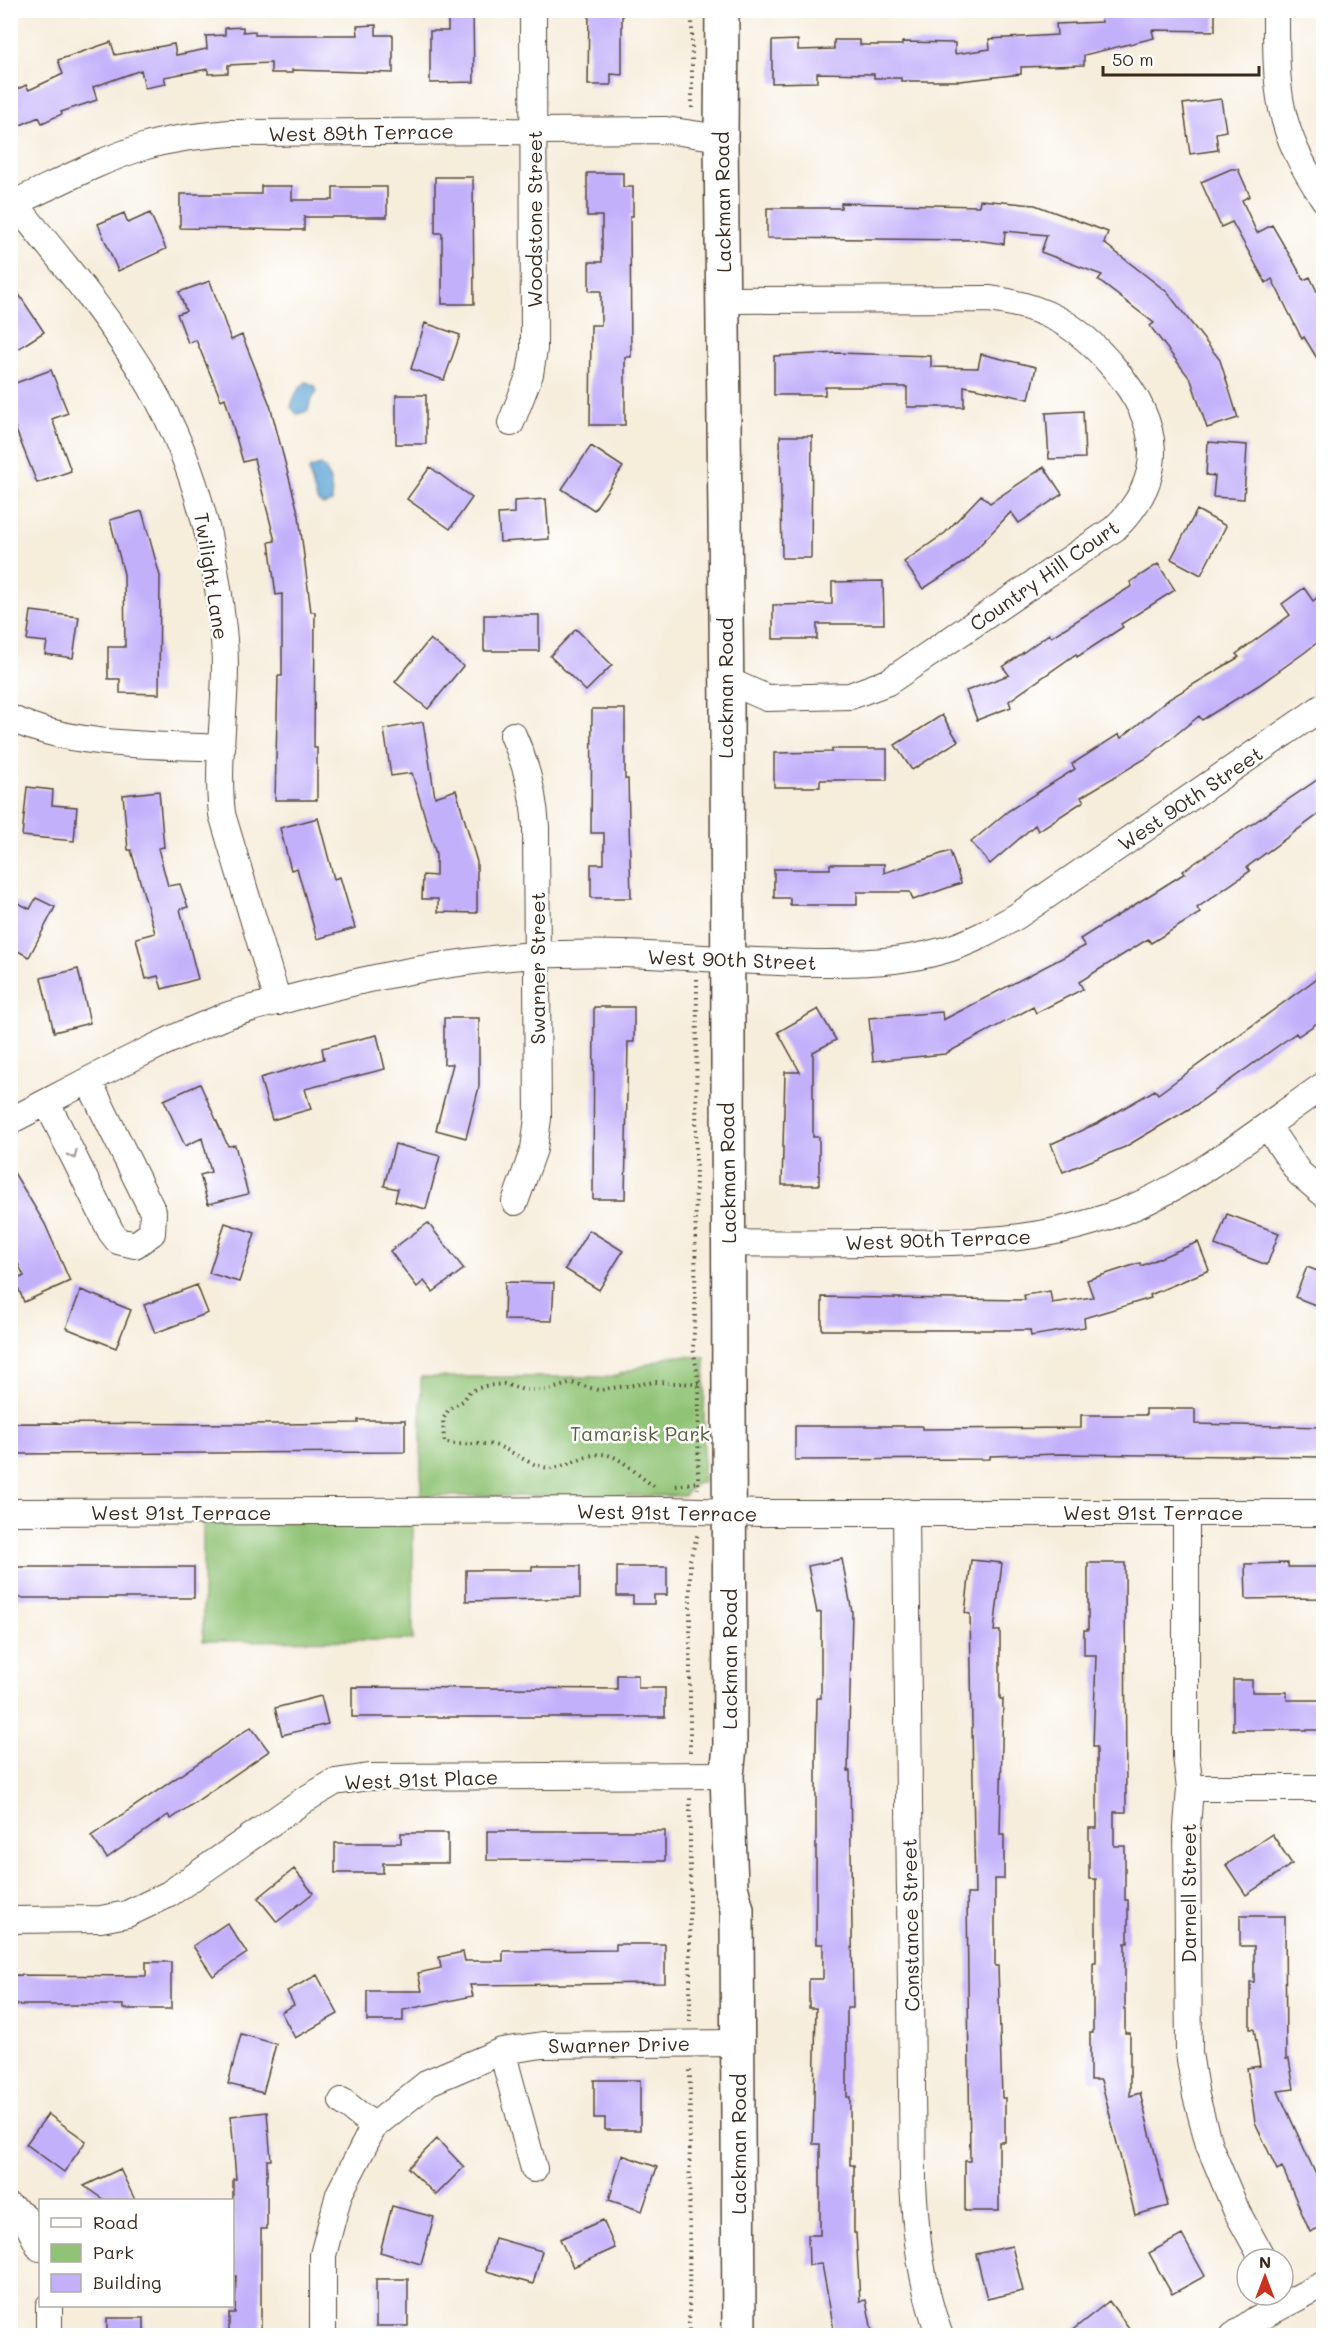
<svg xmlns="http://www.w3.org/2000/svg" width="1334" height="2346" viewBox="0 0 1334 2346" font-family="Mali,sans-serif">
<rect width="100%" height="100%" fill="#fff"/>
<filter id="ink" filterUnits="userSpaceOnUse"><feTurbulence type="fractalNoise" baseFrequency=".0167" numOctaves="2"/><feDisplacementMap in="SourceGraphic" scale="12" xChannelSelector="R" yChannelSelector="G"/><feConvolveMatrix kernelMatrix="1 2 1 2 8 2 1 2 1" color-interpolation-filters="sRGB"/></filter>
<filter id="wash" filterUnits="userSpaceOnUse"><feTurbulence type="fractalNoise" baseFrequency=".008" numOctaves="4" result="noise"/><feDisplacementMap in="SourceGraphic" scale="24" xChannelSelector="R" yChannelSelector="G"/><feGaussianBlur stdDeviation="1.35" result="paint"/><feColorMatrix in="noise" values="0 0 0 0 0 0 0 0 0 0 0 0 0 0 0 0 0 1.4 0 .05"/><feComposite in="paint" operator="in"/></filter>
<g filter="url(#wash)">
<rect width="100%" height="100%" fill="#f6eddb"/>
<path fill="#90c375" stroke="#66764a" stroke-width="1.5" d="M671 1356 705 1357 703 1482H698L683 1496H421V1377H612Z
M203 1521H413V1640L203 1641Z"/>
<path fill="#62a7d7" stroke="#4e687a" stroke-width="1.5" d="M306 382 315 386 317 392 310 402 308 411 297 414 291 407C293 398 298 388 306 382Z
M321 465C331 472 332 492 332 502L323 505 317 500 309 472 310 468Z"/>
<g id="blocks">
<path fill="#c2b0fa" d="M448 10H473L474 82 430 83V31H448Z
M589 10H622V75L611 74V85H588Z
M1129 10H1215V31L1152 30 1154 38 1084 55V65L1021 67V74L960 81H901V78H874V74L817 73V82L772 83V41L798 40V50L834 49V40H860V45H902V42L955 43V54L990 49 989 39 1057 35 1056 24 1102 22 1101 17Z
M376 25V35H393V73L292 70V73H271V63L228 65V73L208 74V69L164 77 166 84 145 88 141 70 93 87 97 100 61 112 62 114 42 123 39 117 16 127 10 115V93L26 85 29 90 63 74 58 60 111 42 115 55 174 44 176 55 207 49 206 36 225 35V28L243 27V32L255 31V35H358L357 26Z
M1221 99 1226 131 1216 133 1218 150 1190 154 1183 104Z
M1231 169H1238L1250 196 1242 200 1257 233 1272 225 1304 280 1310 277 1323 304V368L1304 337 1302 339 1272 279 1266 283 1232 222 1221 227 1201 182Z
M587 173H623V187H633V216H630L631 357H625V425H590L591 325H601V291H589V262H602V216H587Z
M435 177H473L474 304H442V233H435Z
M261 186H292V200H333V187H387V217H304V230L180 228V194H261Z
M980 200 1035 205 1108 232 1104 243 1167 292 1220 360 1238 418 1207 428 1191 380 1150 326 1154 323 1098 280 1102 275 1041 252 1047 235 1005 231 1004 244 976 240 767 238V208H841V203L979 206Z
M124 213 128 223 150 213 166 249 118 271 98 224Z
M10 281 44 332 10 354Z
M210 281 231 340 242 335 270 405 299 516 311 612H315L314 748H317V800H275L278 676H282V594L276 595 269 542 275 541 254 459 243 462 225 398 221 400 196 340 188 343 177 314 186 311 179 292Z
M425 323 460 335 444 380 411 369Z
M837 353 931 356V367L978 368 981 354 1036 367 1029 399 964 386V407H907V387H825V395H774V356Z
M51 370 68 413 52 419 71 471 37 483 10 415V385Z
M396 395H426V444H396Z
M1083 411 1085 458 1049 459 1046 413Z
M780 436H812L811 558H782Z
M1208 442 1247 445 1244 499 1213 497 1215 476 1206 475Z
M591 446 623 467 594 510 562 489Z
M430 467 472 498 450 529 407 499Z
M1044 467 1062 494 1019 523 1011 512 964 562 923 589 904 562 945 533 981 495 990 503Z
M546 499 549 539 500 542 498 514 514 513V501Z
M1197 510 1226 526 1201 575 1171 559Z
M142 511 160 576 159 694 120 693V679H108V647H125L124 574 110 520Z
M1158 564 1175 590 1121 624 1123 627 1077 657 1076 654 1009 701 1011 707 977 720 966 691 1009 675 1003 667 1049 634 1051 637 1132 586 1130 582Z
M883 581 884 624H817V639H773V605L832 604V582Z
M1304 588 1313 601 1323 593V638L1304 653 1259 685 1202 720 1199 716 1148 757 1081 797 1084 801 1038 831 1035 825 990 864 971 842 1008 811 1075 769 1072 764 1119 734 1121 738 1169 699 1239 657 1236 654 1290 615 1282 604Z
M31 611 79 617 73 658 45 654 47 642 27 640Z
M484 615H539V651H484Z
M576 629 612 665 586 691 550 656Z
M430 639 463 666 428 709 395 682Z
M592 709H625V779H628L631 898H591V864H604V833H591Z
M942 715 958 741 912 770 895 745Z
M423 722 435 797 456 790 477 862V913L438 912V899H422L423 875 436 876V854L412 773 391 776 384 729Z
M832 749H887V780H820V787H774V753L832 752Z
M1323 776V811L1247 867 1250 871 1197 908 1200 913 1151 943 1148 939 1079 982 1083 989 1036 1013 1033 1007 945 1054 873 1061 869 1018 942 1012 943 1020 1085 946 1080 939 1185 873 1183 871Z
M27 787 53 790 52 805 77 807 74 841 22 836Z
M159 791 164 847 158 848 168 886 180 884 188 907 180 909 198 979 162 989 158 976 146 979 136 938 155 933 131 850H128L123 795Z
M318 818 334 879 340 877 355 928 317 939 297 868 291 870 280 828Z
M950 851 961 883 913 900 910 892H857V905H790V898H774V869H830V864H884V873Z
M36 898 55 907 29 957 10 947V899L30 909Z
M78 969 90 1023 54 1032 41 978Z
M1323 974V1019L1298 1036 1296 1033 1194 1106 1125 1147 1063 1172 1051 1144 1098 1123 1155 1090 1158 1094Z
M594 1007H634V1042H628L625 1199H593Z
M818 1009 836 1040 813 1052V1137H819V1185H782L785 1072H800L778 1032Z
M444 1018H479V1087L466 1138 436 1130 453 1064H444Z
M377 1035 385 1069 305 1089 311 1109 272 1120 260 1078 324 1059 322 1048Z
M200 1084 228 1146 235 1145 248 1194 208 1204 200 1175 211 1172 202 1138 185 1146 164 1100Z
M395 1144 440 1156 426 1209 395 1201 398 1189 384 1186Z
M10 1166 45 1224 70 1281 24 1302 15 1280 24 1276 10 1246Z
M1227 1214 1279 1233 1267 1265 1215 1245Z
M225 1223 255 1233 239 1282 209 1273Z
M428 1223 464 1269 433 1292 424 1281 417 1287 390 1251Z
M589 1230 623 1251 599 1290 565 1269Z
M1198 1242 1209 1270 1150 1295 1151 1298 1084 1318 1085 1327 1031 1336 1030 1330H822V1297L1025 1300 1024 1295 1050 1291 1052 1303 1093 1297 1087 1280 1140 1263 1141 1266Z
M1307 1267 1323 1273V1308L1295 1297Z
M505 1282 554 1283 552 1321 504 1320Z
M197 1285 208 1313 155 1333 144 1305Z
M81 1290 131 1310 116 1348 66 1328Z
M1146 1409H1195V1424L1323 1427V1457L1060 1454 990 1456V1459L795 1460V1426H922V1429L1081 1428V1415H1146Z
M358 1420H405V1452L10 1454V1423L281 1424 358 1423Z
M842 1559 852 1612 848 1771H850L853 2008H847V2097H850V2165H854V2233H856L860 2301 866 2300 873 2336H835L822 2264 809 2265 808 2235H820V2144H813L816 2008H809V1979H823V1944H816V1747L817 1698H821V1612L817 1613 808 1566Z
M971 1560 1002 1563 994 1631H1000V1699H1003L1000 1835H1004V1879H995V1966H998L1002 2098H1005V2142H999V2211H965V2161H970L967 1894H975L970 1614 965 1613Z
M1088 1563H1125L1126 1812H1114V1846H1125V1900H1128V1943H1125V2033H1130V2096L1140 2093 1168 2206 1135 2215 1101 2080H1090V2033H1093V1963H1096V1879H1089V1828H1097V1747H1093L1096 1655H1084V1630H1088Z
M1288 1563V1567H1323V1598L1246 1599 1245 1564Z
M532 1566H580V1598L466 1601V1570H532Z
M11 1567H194V1598H11Z
M617 1567H667V1595H654V1604H633V1596H617Z
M617 1675H638V1688H665V1717H352V1687L617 1689Z
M1233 1680H1252V1692H1287V1700H1323V1730H1233Z
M321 1696 328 1724 282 1735 275 1708Z
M251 1727 269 1751 171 1819 168 1815 107 1858 91 1836Z
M487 1831H665V1861L487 1860Z
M401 1833H448V1863H383V1873H335V1843H401Z
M1272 1834 1292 1864 1246 1895 1226 1865Z
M294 1869 313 1893 277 1922 258 1898Z
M1240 1916H1285L1286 2059H1289L1294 2089 1278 2091 1317 2177 1323 2174V2226L1310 2232 1282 2167 1277 2170 1255 2122 1247 2068 1260 2066 1254 2029H1250V1982H1254V1946H1240Z
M227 1923 247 1953 213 1976 193 1946Z
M616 1944H665V1983L470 1985 473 1996 403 2010V2021H367V1991H422L418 1973 441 1968 439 1957 463 1952 465 1961H503V1951L616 1950Z
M146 1962H171V2009H123V2005H10V1975L146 1976Z
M317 1975 338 2014 295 2038 281 2012 294 2005 287 1991Z
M241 2034 276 2044 263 2093 228 2084Z
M594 2080H640V2130H605V2118H594Z
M267 2112 271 2160H267V2229H261V2336H229V2313H235L236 2276H233V2179H236L231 2116Z
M48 2114 86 2141 64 2172 26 2144Z
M437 2139 464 2167 436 2195 408 2168Z
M622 2155 657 2167 642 2211 609 2200Z
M120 2169 135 2200H104L84 2186Z
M392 2206 434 2217 421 2264 380 2252Z
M603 2220 615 2248 573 2267 560 2239Z
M1182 2235 1205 2276 1172 2294 1149 2253Z
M495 2238 542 2251 533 2284 486 2271Z
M1012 2246 1023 2291 987 2299 976 2254Z
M376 2279H408V2326H376Z
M1109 2301 1135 2336H1065Z
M107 2318H144V2336H107Z"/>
</g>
</g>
<g filter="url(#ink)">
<use href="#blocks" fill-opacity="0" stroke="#57473a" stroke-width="1.5"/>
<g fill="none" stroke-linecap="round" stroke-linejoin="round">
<g stroke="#57473a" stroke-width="28">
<path id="street" d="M1276 10C1276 92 1276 129 1324 199
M10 198C60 259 112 320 151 387 194 461 215 545 223 629 230 691 215 753 222 814L278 1002
M14 203C56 184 98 161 143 147 171 138 201 136 230 133L666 130 721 138
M723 300 989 299C1013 302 1037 308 1059 320 1081 332 1098 349 1114 368 1160 422 1169 477 1114 529L888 682 850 696 767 698 726 680
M511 423 530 374 534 349 533 10
M10 718C71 747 156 745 222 748
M513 735C527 766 534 794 536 827L538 1118 534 1149 515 1202
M47 1103 111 1232 118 1241 135 1245 152 1233 153 1212 89 1082
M10 1121C80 1085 150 1046 223 1017 247 1008 274 1003 299 996 378 975 456 960 537 955 630 949 723 962 816 963 858 963 899 963 941 951 968 944 993 930 1017 916L1324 706
M1268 1127 1299 1173 1324 1194
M727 1243C779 1244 831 1243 882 1243 975 1242 1049 1243 1136 1206 1201 1178 1266 1125 1324 1085
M10 1512 668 1510 762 1513H1324
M906 1512 913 2183C916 2236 921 2285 940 2336
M1186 1513V1756L1190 1788 1187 1827 1189 2053 1196 2096 1209 2145 1237 2212 1263 2259
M1190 1788H1324
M10 1920 101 1919 127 1914 169 1894 304 1800 335 1782 369 1777 727 1775
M502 2051 534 2169
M342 2101 374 2126
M10 2207 23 2215 40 2248
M49 2306V2336
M323 2336V2255L339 2194 374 2126 429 2082 502 2051 543 2045 738 2043
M1233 2336 1255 2320 1324 2284"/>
</g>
<g stroke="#57473a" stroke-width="36">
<path id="secondary" d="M722 10 721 138 727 707 730 1747 727 1775 731 1887 737 1909 739 2336"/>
</g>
<path stroke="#57473a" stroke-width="4" stroke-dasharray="1.5 4.5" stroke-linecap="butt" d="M692 108V10
M697 979 695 1318 693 1347 699 1384 698 1489
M654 1486C638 1477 626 1460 608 1455 589 1450 569 1468 550 1468 530 1467 513 1450 494 1445 477 1442 461 1447 444 1442L443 1419 449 1409 463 1401 470 1391 485 1386 504 1384 524 1390H548L572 1383 598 1390 655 1382 699 1384
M676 1486 698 1482
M690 1752V1560L698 1533
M690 2022V1796
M689 2336 690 2066"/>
<use href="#street" stroke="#fff" stroke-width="26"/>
<use href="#secondary" stroke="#fff" stroke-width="33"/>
</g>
<defs><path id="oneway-chevron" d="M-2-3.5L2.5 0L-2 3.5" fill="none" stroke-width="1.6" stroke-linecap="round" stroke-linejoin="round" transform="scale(1.5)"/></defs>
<use stroke="#a79f9a" href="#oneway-chevron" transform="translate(73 1155) rotate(64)"/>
</g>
<g text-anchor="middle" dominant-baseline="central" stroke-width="5" stroke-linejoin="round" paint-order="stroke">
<g font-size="20" fill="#3b2a1e" stroke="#fff">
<text transform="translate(361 132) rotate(-1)">West 89th Terrace</text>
<text transform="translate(722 202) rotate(-91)">Lackman Road</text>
<text transform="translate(534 219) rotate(-90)">Woodstone Street</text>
<text transform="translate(1044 575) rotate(-35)">Country Hill Court</text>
<text transform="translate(212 576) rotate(81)">Twilight Lane</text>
<text transform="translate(725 688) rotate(-90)">Lackman Road</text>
<text transform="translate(1190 798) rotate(-34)">West 90th Street</text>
<text transform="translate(732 959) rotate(2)">West 90th Street</text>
<text transform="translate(537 968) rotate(-90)">Swarner Street</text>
<text transform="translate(727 1173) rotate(-91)">Lackman Road</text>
<text transform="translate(938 1239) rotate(-2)">West 90th Terrace</text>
<text x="181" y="1512">West 91st Terrace</text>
<text transform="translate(667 1512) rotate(1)">West 91st Terrace</text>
<text x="1153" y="1512">West 91st Terrace</text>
<text transform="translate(729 1659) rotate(-90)">Lackman Road</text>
<text transform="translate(421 1779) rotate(-2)">West 91st Place</text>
<text transform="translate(1188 1893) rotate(-90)">Darnell Street</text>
<text transform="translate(910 1925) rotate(-91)">Constance Street</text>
<text transform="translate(619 2044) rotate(-1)">Swarner Drive</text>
<text transform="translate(738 2144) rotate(-90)">Lackman Road</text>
</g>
<g font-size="20" fill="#59603c" stroke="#fff">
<text x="640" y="1433">Tamarisk Park</text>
</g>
</g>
<rect width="1334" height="2346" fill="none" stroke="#fff" stroke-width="36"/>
<rect x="39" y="2199" width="195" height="108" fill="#ffffff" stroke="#b1aaa5" stroke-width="1.5"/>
<rect x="51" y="2218" width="30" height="9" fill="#ffffff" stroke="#b1aaa5" stroke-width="1.5"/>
<text x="93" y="2229" font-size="18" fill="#3b2a1e">Road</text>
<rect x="51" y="2244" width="30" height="18" fill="#90c375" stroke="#b1aaa5" stroke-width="1.5"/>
<text x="93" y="2259" font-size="18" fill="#3b2a1e">Park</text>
<rect x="51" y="2274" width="30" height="18" fill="#c2b0fa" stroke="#b1aaa5" stroke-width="1.5"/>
<text x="93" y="2289" font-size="18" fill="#3b2a1e">Building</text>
<g transform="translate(1265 2277)"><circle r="28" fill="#ffffff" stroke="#b1aaa5" stroke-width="1.5"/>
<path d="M0-4.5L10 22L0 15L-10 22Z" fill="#c8321e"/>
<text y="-9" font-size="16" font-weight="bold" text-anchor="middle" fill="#3b2a1e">N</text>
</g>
<path d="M1103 66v9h156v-9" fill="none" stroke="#3b2a1e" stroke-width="3"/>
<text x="1112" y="66" font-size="18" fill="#3b2a1e" stroke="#ffffff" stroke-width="4.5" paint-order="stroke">50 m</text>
</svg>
